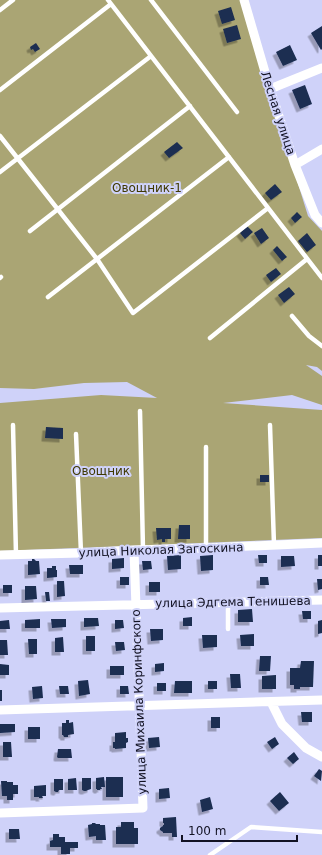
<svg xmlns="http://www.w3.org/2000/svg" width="322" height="855" viewBox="0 0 322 855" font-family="'DejaVu Sans',sans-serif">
<defs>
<filter id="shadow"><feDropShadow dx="-3.5" dy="3.5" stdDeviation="0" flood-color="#0004"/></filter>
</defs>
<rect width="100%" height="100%" fill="#cfd2f9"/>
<path fill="#aaa574" d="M0 0H241L308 216 322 231V371L317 367 306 365 322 376V405L292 395 223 403 322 410V538L0 551V403L101 395 157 398 127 382 84 383 34 389 0 388Z"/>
<path fill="#1b2d51" filter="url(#shadow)" d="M231 7 235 20 222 24 218 11Z
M237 25 241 39 227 43 223 29Z
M322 26V49L321 50 311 33Z
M36 43 40 49 35 52 33 49 31 50 30 47Z
M290 45 297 60 283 66 276 52Z
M305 85 312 104 300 109 292 90Z
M177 142 183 148 169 158 164 152Z
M275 184 282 192 271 200 265 193Z
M297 212 302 217 295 223 291 218Z
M247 226 253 232 245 239 240 233Z
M262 228 269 238 261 244 254 233Z
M307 233 316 245 307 252 298 241Z
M277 246 287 257 282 261 273 250Z
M276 268 281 274 271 282 266 275Z
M289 287 295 294 284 303 278 295Z
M46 427 63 428V439L45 438Z
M260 475H269V482H260Z
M179 525H190V539H178Z
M156 528H171V539H165V542H162V539L157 540Z
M181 555V569L168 570 167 556Z
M213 555V570L201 571 200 556Z
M258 555H267V563H259Z
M318 555H322V566H318Z
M281 556H294L295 566 281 567Z
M124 558V568L112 569V559Z
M32 559H34L36 561H39L40 574 28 575V561H32Z
M142 561H151L152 569 143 570Z
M69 565H83V574H70Z
M52 566H56V570H57V577L47 578V568H52Z
M120 577H129V585H120Z
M260 577H268L269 585H260Z
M317 579H322V589L318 590Z
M57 581H64L65 596 57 597Z
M149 582H160V592H149Z
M3 585H12V593H3Z
M25 586H36L37 599 25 600Z
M45 592H49L50 601H46Z
M252 609 253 622H238V610Z
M302 611H311V619H303Z
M192 617V626H183V618Z
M84 618H98L99 626 84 627Z
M40 619V628H25V620Z
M51 619H66V627L52 628Z
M9 620 10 629H0V621Z
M115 620H123L124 628 115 629Z
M322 620V633L318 634V621Z
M150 629H163V640L151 641Z
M254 634V646H241L240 635Z
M202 635H217V647L203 648Z
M86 636H95V651H86Z
M63 637 64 652H55V638Z
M28 639H37V654H29Z
M0 640H7L8 655H0Z
M115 642H124L125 650 116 651Z
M260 656H271L270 671H259Z
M301 661H314L313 687H300V689H294V685H290V668H300Z
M164 663V671L155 672V664Z
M0 664 9 665V675H0Z
M110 666H124V675H110Z
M230 674H240L241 688H231Z
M276 675V689H262V676Z
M88 680 90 694 79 696 78 681Z
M175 681H192V693H174Z
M208 681H217V689H208Z
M157 683H166V691H157Z
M42 686 43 698 33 699 32 687Z
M59 686H68L69 694H60Z
M120 686H128L129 694H120Z
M0 690H2V701H0Z
M301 712H312V722H302Z
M211 717H220V728H211Z
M66 720H69V723L73 722 74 734 68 735V737H64L63 735H62V723H66Z
M0 724H15V732L0 733Z
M28 727H40V739H28Z
M126 732V738H128V742L126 743V748L115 749V748H113V742H115V733Z
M159 737 160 747 149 748 148 738Z
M275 737 279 744 272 749 267 742Z
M3 742H11L12 757H3Z
M58 749H71L72 758H58L57 757Z
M294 752 299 759 293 764 287 758Z
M319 769 322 771 321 781 314 776Z
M104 777 105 787H101L102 789H100V790H97V789H96V778Z
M106 777H123V797H106Z
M76 778 77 790H68V779Z
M82 778H91V789L88 790 86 791H84L82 790Z
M54 779H63V790H59L58 792H56L54 791Z
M1 781H7V782H13V785H18V794H13V800H7V796H2Z
M46 785V796H42L43 798H39V797H34V786Z
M169 788 170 798 159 799V789Z
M280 792 289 803 279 811 270 801Z
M210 797 213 809 202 812 200 800Z
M176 817 177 837H172V833H163V832L160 830V828L163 826V825H164V823H163V818Z
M121 822H134V828H138V844H116V827H121Z
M92 823H95L96 824H100V825H105L106 840H96V836L89 837 88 825 92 824Z
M9 829H19L20 839H9Z
M53 834H59V837H65V842H78V848H70V854H61V847H50V841L53 840Z"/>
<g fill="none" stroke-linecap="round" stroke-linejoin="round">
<path stroke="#fff" stroke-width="4.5" d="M108 0 322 278
M151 0 237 112
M0 10 13 0
M0 90 111 4
M0 136 97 259 133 313 268 208
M0 172 151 56
M30 231 190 106
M0 278 1 277
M48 297 229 157
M292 316 309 336 322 346
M210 338 307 259
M140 411 143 550
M13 425 16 555
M270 425 274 545
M76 434 81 553
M206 447V548
M228 602V629
M210 855 251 827 322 832"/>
<path stroke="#fff" stroke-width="9" d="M244 0 270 89 295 165 315 215 322 223
M270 89 322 68
M295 165 322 149
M0 555 81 553 134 550 206 548 322 543
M0 608 322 600
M271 702 282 724 306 748 322 757
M0 710 322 700
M0 813 143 808 134 550"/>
</g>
<g text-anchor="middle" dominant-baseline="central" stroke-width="4" stroke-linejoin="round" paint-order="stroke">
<g font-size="12" fill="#121223" stroke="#cfd2f9">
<text transform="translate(278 113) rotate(72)">Лесная улица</text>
<text transform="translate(161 550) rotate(-2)">улица Николая Загоскина</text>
<text transform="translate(233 602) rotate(-1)">улица Эдгема Тенишева</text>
<text transform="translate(139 702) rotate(-92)">улица Михаила Коринфского</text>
</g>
<g font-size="12" fill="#3f3902" stroke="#cfd2f9">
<text x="147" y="188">Овощник-1</text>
<text x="101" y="471">Овощник</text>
</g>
</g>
<path d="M182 835v6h115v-6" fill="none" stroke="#121223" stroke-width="2"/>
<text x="188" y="835" font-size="12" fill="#121223" stroke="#cfd2f9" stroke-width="3" paint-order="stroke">100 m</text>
</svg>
